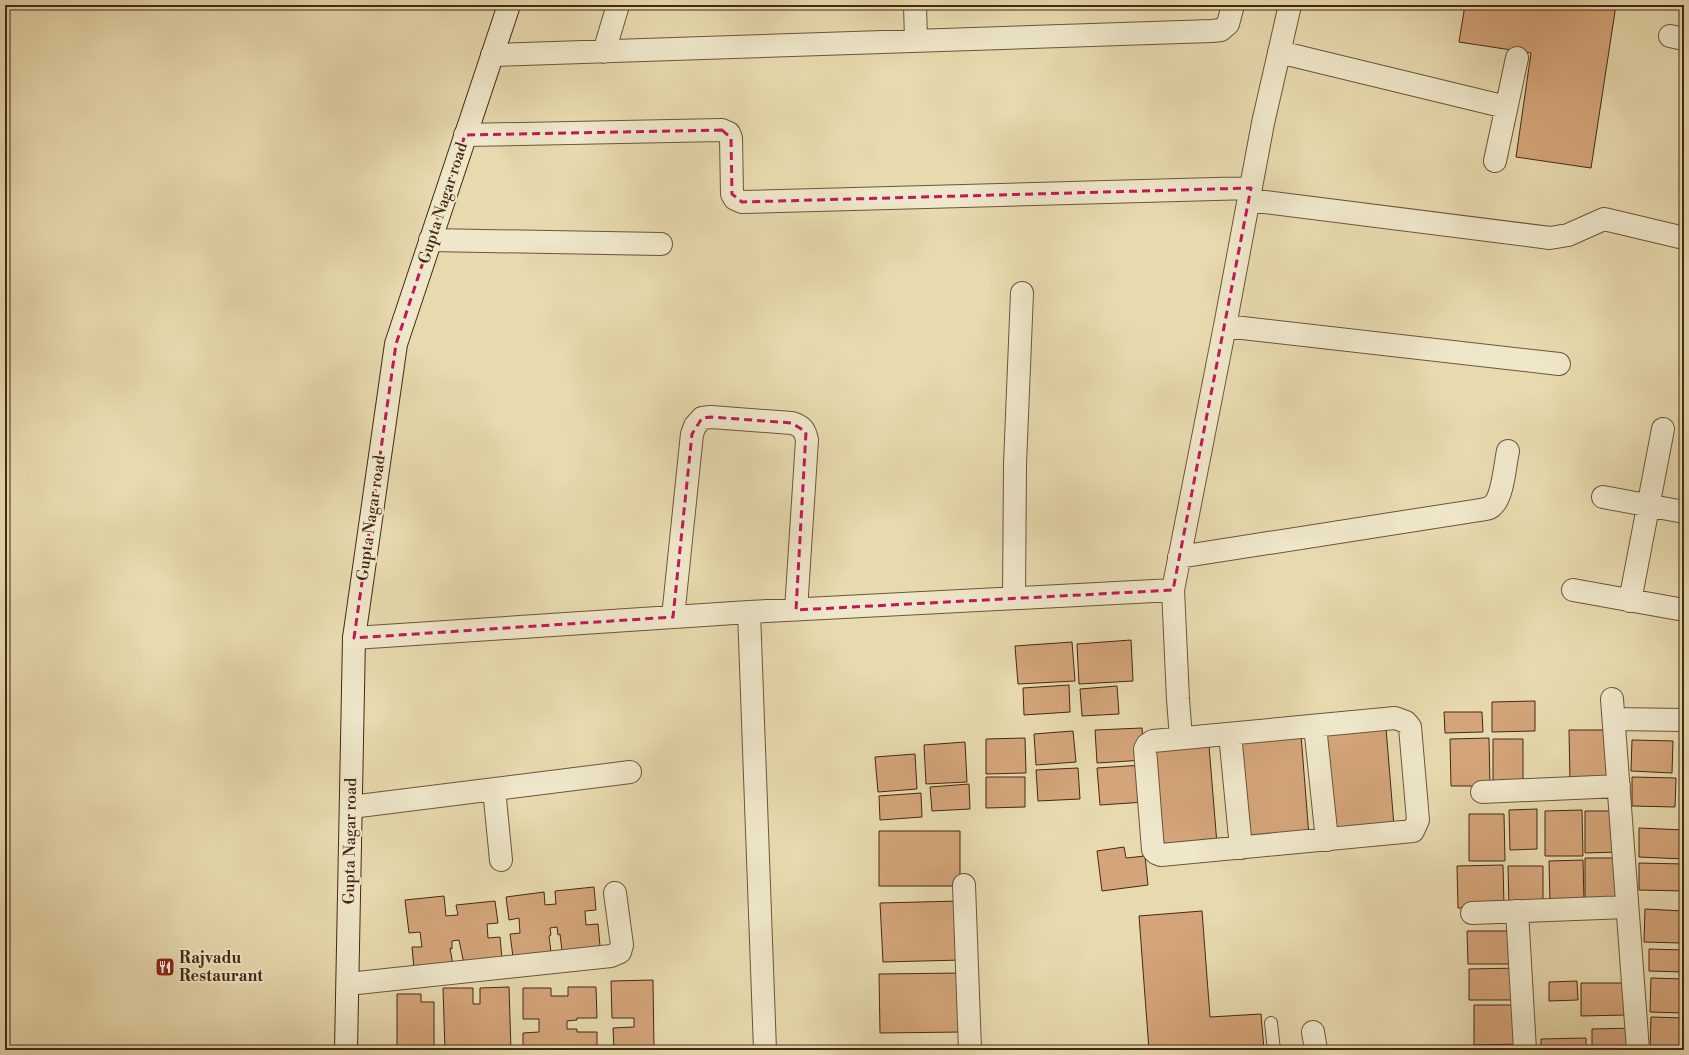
<svg xmlns="http://www.w3.org/2000/svg" width="1689" height="1055" viewBox="0 0 1689 1055" font-family="'Libre Bodoni',serif">
<rect width="100%" height="100%" fill="#e7daae"/>
<filter id="stains"><feTurbulence type="fractalNoise" baseFrequency=".005" numOctaves="4"/><feColorMatrix values="0 0 0 0 .2 0 0 0 0 .09 0 0 0 0 .02 0 0 0 .5 -.17"/></filter>
<radialGradient id="worn" r=".72"><stop offset=".6" stop-color="#630" stop-opacity="0"/><stop offset="1" stop-color="#630" stop-opacity=".3"/></radialGradient>
<path fill="#d4a57a" stroke="#462814" d="M1465 5H1616L1591 168 1516 157 1531 53 1459 42Z
M1131 640 1133 681 1079 684 1077 644Z
M1072 642 1075 681 1018 684 1015 646Z
M1069 685 1070 712 1024 715 1023 688Z
M1117 686 1119 714 1082 716 1080 689Z
M1535 701V731L1492 732V702Z
M1444 712H1482L1483 732 1445 733Z
M1142 728 1144 760 1097 763 1095 730Z
M1386 728 1394 826 1331 831 1322 733Z
M1569 730H1606L1607 782 1570 783Z
M1073 731 1076 762 1036 765 1034 734Z
M1301 735 1309 836 1245 842 1236 740Z
M1025 738 1026 773 986 774V739Z
M1489 738 1490 786H1451L1450 739Z
M1493 739H1523V785H1493Z
M1632 740 1673 741 1672 773 1631 771Z
M965 742 967 782 926 784 924 745Z
M1209 746 1217 844 1156 848 1149 751Z
M915 754 917 789 878 792 875 757Z
M1143 765 1145 802 1100 805 1097 768Z
M1078 768 1080 799 1038 801 1036 770Z
M986 777H1025V807L986 808Z
M1632 777 1676 778 1675 807 1632 806Z
M969 784 970 809 932 811 930 787Z
M921 793 922 817 880 820 879 796Z
M1537 809V849L1510 850 1509 810Z
M1582 810 1583 856H1545V811Z
M1585 811H1618V852L1585 853Z
M1469 814H1504L1505 861H1469Z
M1639 828 1684 830V859L1639 857Z
M879 831H960V886H879Z
M1124 847 1126 858 1145 856 1148 885 1102 891 1097 851Z
M1585 858H1622L1623 903 1585 904Z
M1583 860 1584 903H1550L1549 861Z
M1639 863 1684 864V891L1639 890Z
M1503 865 1504 907 1458 908 1457 866Z
M1508 866H1543V907H1509Z
M594 887 596 910 585 911 586 925 598 924 600 946 562 951 560 934 558 935 557 927 550 928 551 935 549 936 551 952 513 957 510 934 520 933 519 918 509 920 506 897 544 892 545 905 556 904 555 891Z
M444 896 446 916 458 915 456 905 495 901 498 923 487 924 488 938 500 937 502 959 464 964 459 940 452 941V949L450 948 453 965 414 969 412 947H422L420 932 409 933 405 900Z
M960 901 962 960 883 962 880 903Z
M1645 909 1683 911 1682 943 1644 942Z
M1202 911 1210 1017 1261 1014 1264 1050H1212V1049L1149 1050 1139 916Z
M1467 931H1516L1517 964H1468Z
M1649 949 1684 950V972L1649 971Z
M1519 968V1000H1469V969Z
M962 973 963 1032 880 1033 879 974Z
M1651 978 1684 979V1013L1650 1012Z
M653 980 654 1050H614L613 1028 634 1027V1018H612L611 981Z
M1577 981 1578 1000 1549 1001V982Z
M1581 983H1626V1015L1581 1016Z
M509 987 511 1050H445L443 988H473V1004H480V988Z
M568 987H596L597 1018H577V1020L567 1021V1029H577V1032H597V1050H523V1033L539 1032V1019H523V988H551V996H568Z
M397 994H421V1002H434V1050H397Z
M1474 1005H1521L1522 1044 1474 1045Z
M1651 1017 1684 1018V1050H1650Z
M1636 1028V1050H1592V1029Z
M1586 1038V1050H1541V1039Z
M1482 1047H1524V1050H1482Z"/>
<g fill="none" stroke-linecap="round" stroke-linejoin="round">
<g stroke="#6e543a" stroke-width="14">
<path id="lane" d="M1271 1023 1274 1050"/>
</g>
<g stroke="#6e543a" stroke-width="24">
<path id="street" d="M915 5 916 41
M1290 5 1263 123 1225 326 1559 364
M1670 36 1684 39
M604 52 618 5
M1279 52 1506 107
M492 55 1212 31 1221 30 1228 24 1233 5
M465 135 722 130 729 133 731 138 732 194 735 199 742 202 1251 188
M1495 161 1517 58
M1249 200 1550 238 1568 235 1604 219 1684 238
M430 240 661 244
M1603 497 1684 512
M1179 557 1480 510C1484 509 1490 509 1492 506 1503 498 1505 464 1508 451
M1173 590 1225 326
M1573 590 1684 610
M1014 598 1015 464 1022 293
M1630 601 1663 429
M749 612 765 1050
M673 617 692 434 695 426 702 418 711 417 792 423C802 426 805 430 807 440L796 610
M354 638 749 612 1173 590 1178 699 1181 738
M1612 699 1638 1050
M1395 718 1406 722 1410 727 1418 820 1413 831 1161 855 1156 853 1153 850 1145 749 1147 745 1153 741Z
M1614 719 1684 720
M1315 726 1327 840
M1230 734 1241 848
M494 789 501 860
M1482 792 1619 786
M351 807 630 772
M964 885 970 1050
M1517 911 1525 1050
M1472 913 1627 907
M348 984 611 956 620 952 622 945 615 893
M1313 1032 1316 1050"/>
</g>
<g stroke="#462814" stroke-width="24">
<path id="secondary" d="M346 1050 354 638 396 344 509 5"/>
</g>
<use href="#lane" stroke="#efe7ca" stroke-width="12"/>
<use href="#street" stroke="#efe7ca" stroke-width="22"/>
<use href="#secondary" stroke="#efe7ca" stroke-width="22"/>
</g>
<path fill="none" stroke="#c2185b" stroke-width="3" stroke-dasharray="8 5" stroke-linejoin="round" d="M722 130 731 138 732 194 742 202 1251 188 1173 590 796 610 806 432 792 423 711 417 702 418 692 434 673 617 354 638 396 344 465 135Z"/>
<defs>
<g id="restaurant-square" transform="scale(1)"><rect x="-9" y="-9" width="18" height="18" rx="4" fill="#8f2418" stroke="#efe7ca"/><path d="M-5-6h1v4h1v-4h1v4h1v-4h1v5L-1.5 .5V6h-2V.5L-5-1ZM5-6V6H3V1.5H1.5Q1.5-4 5-6Z" fill="#fff"/></g>
</defs>
<g fill-rule="evenodd">
<use href="#restaurant-square" x="165" y="967"/>
</g>
<g text-anchor="middle" dominant-baseline="central" stroke-width="4" stroke-linejoin="round" paint-order="stroke">
<g font-size="16" fill="#462814" stroke="#efe7ca">
<text transform="translate(443 203) rotate(-72)">Gupta Nagar road</text>
<text transform="translate(371 518) rotate(-82)">Gupta Nagar road</text>
<text transform="translate(350 841) rotate(-89)">Gupta Nagar road</text>
</g>
<g font-size="16" font-weight="bold" fill="#462814" stroke="#efe7ca" text-anchor="start">
<text x="179" y="958">Rajvadu<tspan x="179" dy="18">Restaurant</tspan></text>
</g>
</g>
<rect width="1689" height="1055" fill="none" stroke="#e7daae" stroke-width="20"/>
<rect x="6" y="6" width="1677" height="1043" fill="none" stroke="#462814" stroke-width="2"/>
<rect x="10" y="10" width="1669" height="1035" fill="none" stroke="#462814"/>
<rect width="100%" height="100%" filter="url(#stains)"/>
<rect width="100%" height="100%" fill="url(#worn)"/>
</svg>
